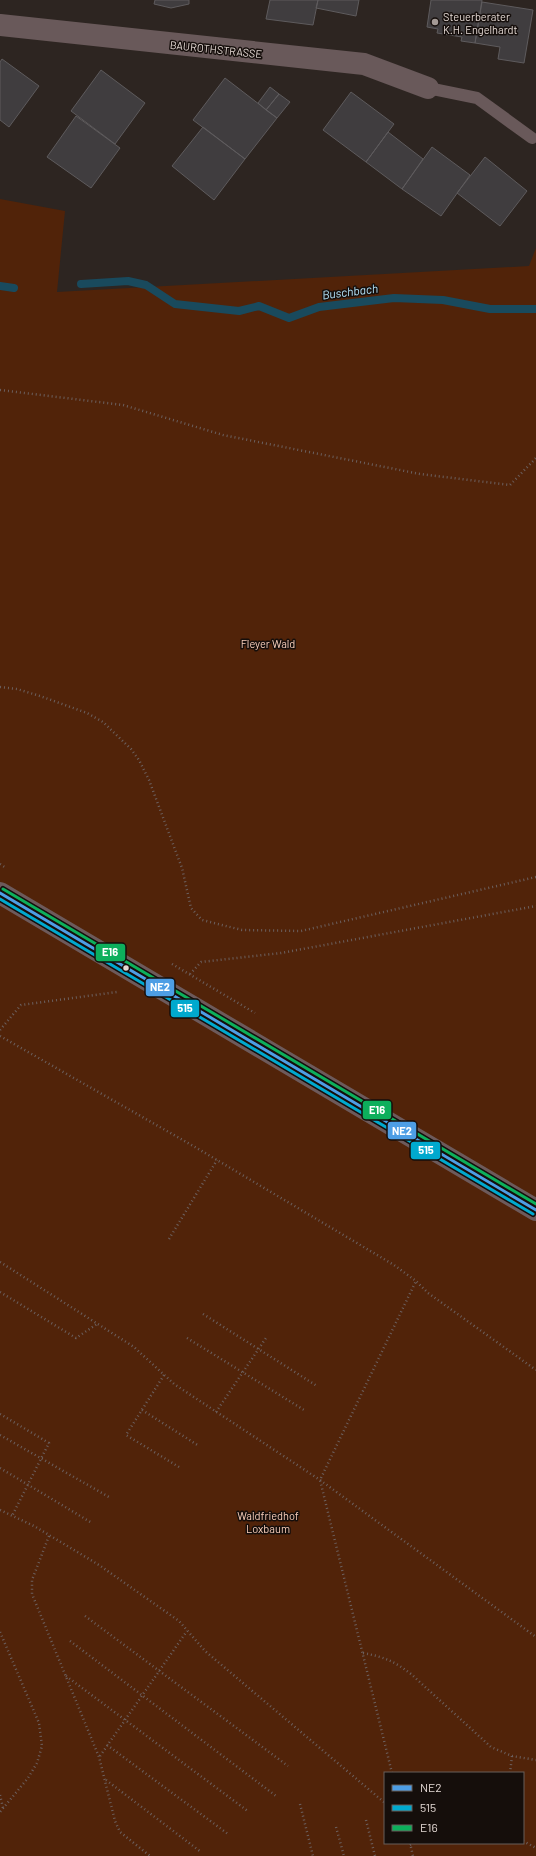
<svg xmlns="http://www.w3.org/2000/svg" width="536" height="1856" viewBox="0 0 536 1856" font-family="Barlow,sans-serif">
<rect width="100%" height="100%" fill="#2d2521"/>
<path fill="#512309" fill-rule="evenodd" d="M0 199 65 211 57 292 529 266 536 248V1856H0ZM385 1773H523V1843H385Z"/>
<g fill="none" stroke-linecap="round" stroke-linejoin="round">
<path stroke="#194a5d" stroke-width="8" d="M81 284 128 281 146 285 175 304 239 311 259 306 289 318 319 307 394 298 443 300 490 309H536
M0 286 14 288"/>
</g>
<path fill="#403d3f" stroke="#5e5b5d" d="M155 0H189V4L171 8 154 4Z
M270 0H318L313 25 266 19Z
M318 0H359L356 16 316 8Z
M431 0H482L475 43 461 41 462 37 437 33 438 29 427 27Z
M482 2 533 10 524 63 498 59 500 47 475 43Z
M2 59 39 86 9 127 0 120V62Z
M101 70 145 103 115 144 71 111Z
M225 78 277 118 245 159 193 120Z
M270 87 279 94 266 110 258 103Z
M351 92 394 124 366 162 323 130Z
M279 94 290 102 277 118 266 110Z
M76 116 120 148 91 188 47 157Z
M203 127 245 159 214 200 172 166Z
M388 132 423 159 402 189 366 162Z
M432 147 470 175 441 216 402 189Z
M485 157 527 191 500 226 457 193Z"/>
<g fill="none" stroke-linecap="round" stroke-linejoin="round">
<path stroke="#6c605f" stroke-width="2.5" stroke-dasharray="1 3" stroke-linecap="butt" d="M0 390 123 405 223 435 420 474 510 485 536 458
M0 687 17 689 40 696 87 713 103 722 131 749 139 760 149 780 182 868 191 908 202 920 242 930 301 931 536 877
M0 864 6 868
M172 964 255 1013
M190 974 201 962 281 953 536 906
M0 1030 21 1005 117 992
M0 1036 195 1147 394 1265 416 1281 428 1293 536 1370
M169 1239 217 1160
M0 1262 134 1347 174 1384 320 1480 536 1637
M0 1292 76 1338 97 1324
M203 1314 317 1386
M187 1338 304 1410
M164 1375 126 1435 179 1467
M142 1410 199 1446
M216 1412 266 1338
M0 1414 49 1443 12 1516
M0 1435 109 1497
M0 1468 92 1523
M0 1510 34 1526 99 1565 179 1621 205 1651 385 1803
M49 1536 32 1580V1594L99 1757 115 1821 120 1832 150 1856
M85 1616 288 1766
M0 1632 39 1723 42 1746 37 1763 28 1778 0 1812
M70 1641 276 1796
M363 1653C384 1657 394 1661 411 1674L491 1747 512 1756 536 1760
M66 1676 249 1812
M107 1745 228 1834
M100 1756 187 1631
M392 1773 320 1480 416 1281
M510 1773 512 1756
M106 1780 201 1852
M0 1795 3 1808
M300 1804 313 1856
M366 1820 375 1856
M336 1827 344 1856
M523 1841 536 1848
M410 1843 413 1856
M410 1845 414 1843"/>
<path stroke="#69595a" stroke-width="12" d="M428 88 477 98 532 138"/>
<path stroke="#69595a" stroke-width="22" d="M0 25 364 64 428 88"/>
<path stroke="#6d5a5b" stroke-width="22" d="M0 893 536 1210"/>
<g stroke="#150e0b" stroke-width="6">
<path id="bus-1" d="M0 893 536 1210"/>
</g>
<g stroke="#150e0b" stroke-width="6">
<path id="bus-2" d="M0 899 533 1214"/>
</g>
<g stroke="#150e0b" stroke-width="6">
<path id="bus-3" d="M3 889 536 1204"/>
</g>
<use href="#bus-1" stroke="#4d9ee5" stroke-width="3"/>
<use href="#bus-2" stroke="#00a9ce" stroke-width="3"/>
<use href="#bus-3" stroke="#0daf5c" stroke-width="3"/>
</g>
<circle fill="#a49a95" stroke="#150e0b" stroke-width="1.5" cx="435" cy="22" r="4"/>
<circle fill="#e4d9d4" stroke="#150e0b" stroke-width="1.5" cx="126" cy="968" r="3.5"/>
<g text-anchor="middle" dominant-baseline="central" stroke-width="3" stroke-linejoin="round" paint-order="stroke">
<g font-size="11" fill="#e4d9d4" stroke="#150e0b" text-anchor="start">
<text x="443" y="16">Steuerberater<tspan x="443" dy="13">K.H. Engelhardt</tspan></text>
</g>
<g font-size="11" fill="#e4d9d4" stroke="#150e0b">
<text transform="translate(216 49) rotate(6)">BAUROTHSTRASSE</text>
</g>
<g font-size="11" fill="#facfbb" stroke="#150e0b">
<text x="268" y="643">Fleyer Wald</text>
<text x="268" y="1515">Waldfriedhof<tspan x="268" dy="13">Loxbaum</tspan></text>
</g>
<g font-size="12" font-style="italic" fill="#b5e3f9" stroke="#150e0b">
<text transform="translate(350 291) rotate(-7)">Buschbach</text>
</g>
</g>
<g stroke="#150e0b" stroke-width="1.5">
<rect x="95" y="943" width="31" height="19" rx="4" fill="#0daf5c"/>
<rect x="145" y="978" width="30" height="19" rx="4" fill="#4d9ee5"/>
<rect x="170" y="999" width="30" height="19" rx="4" fill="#00a9ce"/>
<rect x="362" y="1100" width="30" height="20" rx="4" fill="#0daf5c"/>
<rect x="387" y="1121" width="30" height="19" rx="4" fill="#4d9ee5"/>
<rect x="410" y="1141" width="31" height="19" rx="4" fill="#00a9ce"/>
</g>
<g font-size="11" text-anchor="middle" font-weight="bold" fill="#fff">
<text x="110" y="956">E16</text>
<text x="160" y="991">NE2</text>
<text x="185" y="1012">515</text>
<text x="377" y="1114">E16</text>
<text x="402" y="1135">NE2</text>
<text x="426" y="1154">515</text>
</g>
<rect x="384" y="1772" width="140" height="72" fill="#150e0b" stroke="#685f5b"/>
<rect x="392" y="1785" width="20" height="6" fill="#4d9ee5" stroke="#685f5b"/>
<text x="420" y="1792" font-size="12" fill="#e4d9d4">NE2</text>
<rect x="392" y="1805" width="20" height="6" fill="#00a9ce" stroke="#685f5b"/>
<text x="420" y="1812" font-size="12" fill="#e4d9d4">515</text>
<rect x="392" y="1825" width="20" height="6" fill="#0daf5c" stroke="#685f5b"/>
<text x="420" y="1832" font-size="12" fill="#e4d9d4">E16</text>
</svg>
